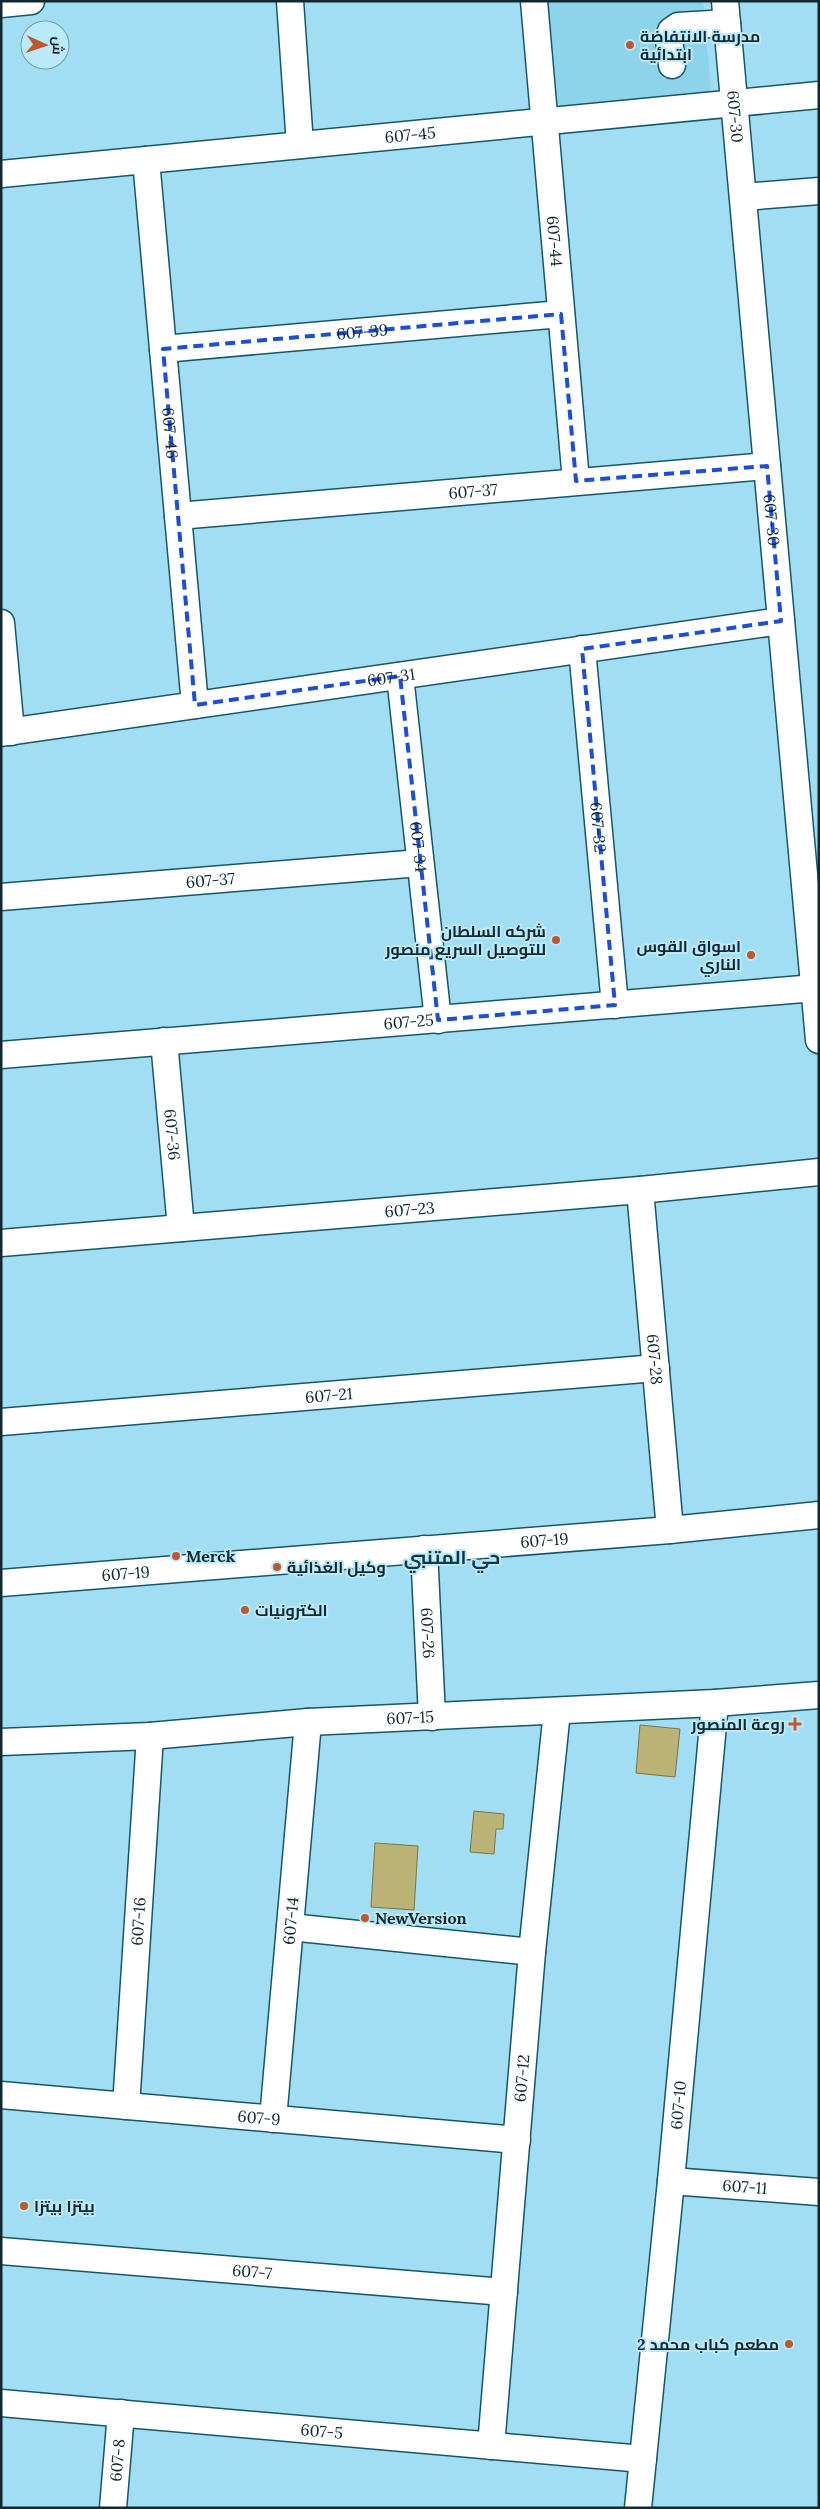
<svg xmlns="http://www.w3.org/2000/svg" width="820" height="2509" font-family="Lora,Cairo,serif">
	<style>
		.built { fill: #8dd3ea }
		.building { fill: #bbb376; stroke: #7a7444 }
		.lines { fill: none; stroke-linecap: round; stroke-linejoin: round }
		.minor-casing { stroke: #185667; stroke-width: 29 }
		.minor { stroke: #fff; stroke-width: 26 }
		.marked { fill: none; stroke: #1d4ed8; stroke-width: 4; stroke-dasharray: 10 6; stroke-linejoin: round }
		.poi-dot { fill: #c0582f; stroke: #bae9fa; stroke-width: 2 }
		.labels { text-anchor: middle; stroke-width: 4; stroke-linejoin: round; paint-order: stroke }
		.poi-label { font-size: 16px; font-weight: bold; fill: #102931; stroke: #bae9fa; text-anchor: start }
		.street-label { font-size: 16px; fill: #102931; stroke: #bae9fa }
		.quarter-label { font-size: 19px; font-weight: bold; fill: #0b3b48; stroke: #bae9fa }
	</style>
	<rect width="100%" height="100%" fill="#a2def3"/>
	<path class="built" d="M548,1H703L711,93L566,108L561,106L558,103Z"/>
	<path class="building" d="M640,1725L680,1729L675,1777L636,1773Z
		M474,1811L504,1814L503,1829H496L494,1854L470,1852Z
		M375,1843L418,1846L414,1910L371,1907Z"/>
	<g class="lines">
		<defs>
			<g id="minor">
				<path d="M290,1L300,145"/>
				<path id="s1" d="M534,1L576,481"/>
				<path id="s2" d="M725,1L819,1040"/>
				<path d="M1,4L31,1"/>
				<path d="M672,65L669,39L671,31L678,26L727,23"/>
				<path id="s3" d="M146,160L195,705"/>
				<path id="s4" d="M1,174L819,95"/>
				<path d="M743,197L819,191"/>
				<path id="s5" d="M163,349L561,314"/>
				<path id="s6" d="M178,516L767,466"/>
				<path d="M1,623L11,732"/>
				<path id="s7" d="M582,649L615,1005"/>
				<path id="s8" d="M400,676L438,1020"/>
				<path id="s9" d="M1,733L781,621"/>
				<path id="s10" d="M1,897L420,863"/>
				<path id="s11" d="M164,1041L181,1228"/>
				<path id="s12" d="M1,1055L815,988"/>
				<path id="s13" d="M640,1190L670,1530"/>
				<path id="s14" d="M1,1243L640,1190L819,1172"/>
				<path id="s15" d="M1,1422L656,1368"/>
				<path id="s16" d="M424,1549L432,1717"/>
				<path id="s17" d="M1,1583L670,1530L819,1515"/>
				<path id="s18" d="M1,1742L150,1736L308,1722L715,1703L819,1695"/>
				<path d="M290,1927L532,1952"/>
				<path id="s19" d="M1,2095L517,2140"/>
				<path id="s20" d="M126,2106L150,1736"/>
				<path id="s21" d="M273,2119L308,1722"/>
				<path id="s22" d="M671,2181L819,2192"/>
				<path id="s23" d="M1,2251L504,2292"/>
				<path id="s24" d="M1,2403L643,2459"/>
				<path id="s25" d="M491,2446L532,1952L557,1711"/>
				<path id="s26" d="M113,2508L121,2413"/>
				<path id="s27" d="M638,2508L671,2181L715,1703"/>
			</g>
		</defs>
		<use href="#minor" class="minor-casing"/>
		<use href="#minor" class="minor"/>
	</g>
	<path class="marked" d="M561,314L576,481L767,466L781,621L582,649L615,1005L438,1020L400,676L195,705L163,349Z"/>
	<g class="poi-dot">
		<circle cx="630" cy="45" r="5"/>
		<circle cx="556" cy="940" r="5"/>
		<circle cx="751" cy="955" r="5"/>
		<circle cx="176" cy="1556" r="5"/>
		<circle cx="277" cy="1567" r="5"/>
		<circle cx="245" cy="1610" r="5"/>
		<path d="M792.5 1716.5h5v5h5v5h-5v5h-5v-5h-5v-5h5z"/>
		<circle cx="365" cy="1918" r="5"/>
		<circle cx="24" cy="2206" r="5"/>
		<circle cx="789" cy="2344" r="5"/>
	</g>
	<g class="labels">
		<g class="poi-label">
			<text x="640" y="42">مدرسة الانتفاضة<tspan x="640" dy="18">ابتدائية</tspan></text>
			<text x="546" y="937" text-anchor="end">شركه السلطان<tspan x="546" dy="18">للتوصيل السريع منصور</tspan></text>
			<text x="741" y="952" text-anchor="end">اسواق القوس<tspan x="741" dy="18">الناري</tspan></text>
			<text x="186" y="1562">Merck</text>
			<text x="287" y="1573">وكيل الغذائية</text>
			<text x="255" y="1616">الكترونيات</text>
			<text x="785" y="1730" text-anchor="end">روعة المنصور</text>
			<text x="375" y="1924">NewVersion</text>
			<text x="34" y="2212">بيتزا بيتزا</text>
			<text x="779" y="2350" text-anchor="end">مطعم كباب محمد 2</text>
		</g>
		<g class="street-label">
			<text dy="6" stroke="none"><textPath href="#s2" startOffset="116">607-30</textPath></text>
			<text dy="6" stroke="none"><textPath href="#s4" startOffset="411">607-45</textPath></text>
			<text dy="6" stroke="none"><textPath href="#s1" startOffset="241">607-44</textPath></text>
			<text dy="6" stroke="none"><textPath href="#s5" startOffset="200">607-39</textPath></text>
			<text dy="6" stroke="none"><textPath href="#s3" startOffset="274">607-46</textPath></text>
			<text dy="6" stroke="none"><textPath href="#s6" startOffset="296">607-37</textPath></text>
			<text dy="6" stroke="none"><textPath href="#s2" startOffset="521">607-30</textPath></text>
			<text dy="6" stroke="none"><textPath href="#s9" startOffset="394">607-31</textPath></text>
			<text dy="6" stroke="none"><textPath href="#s7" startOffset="179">607-32</textPath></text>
			<text dy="6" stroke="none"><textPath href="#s8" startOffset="172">607-34</textPath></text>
			<text dy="6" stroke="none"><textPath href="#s10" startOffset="210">607-37</textPath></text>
			<text dy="6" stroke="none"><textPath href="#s12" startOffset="409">607-25</textPath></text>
			<text dy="6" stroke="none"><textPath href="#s11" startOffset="94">607-36</textPath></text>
			<text dy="6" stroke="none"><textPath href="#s14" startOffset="410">607-23</textPath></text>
			<text dy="6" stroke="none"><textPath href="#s13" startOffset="170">607-28</textPath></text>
			<text dy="6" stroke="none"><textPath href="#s15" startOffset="329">607-21</textPath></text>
			<text dy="6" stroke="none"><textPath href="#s17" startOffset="545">607-19</textPath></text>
			<text dy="6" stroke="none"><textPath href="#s17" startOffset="125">607-19</textPath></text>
			<text dy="6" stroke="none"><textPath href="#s16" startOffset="84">607-26</textPath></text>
			<text dy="6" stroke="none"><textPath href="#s18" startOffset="410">607-15</textPath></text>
			<text dy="6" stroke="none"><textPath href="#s20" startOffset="185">607-16</textPath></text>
			<text dy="6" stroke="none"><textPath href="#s21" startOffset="199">607-14</textPath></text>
			<text dy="6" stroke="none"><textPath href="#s25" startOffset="369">607-12</textPath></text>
			<text dy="6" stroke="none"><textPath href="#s27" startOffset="405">607-10</textPath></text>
			<text dy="6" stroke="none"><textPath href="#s19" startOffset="259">607-9</textPath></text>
			<text dy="6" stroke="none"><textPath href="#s22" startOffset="74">607-11</textPath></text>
			<text dy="6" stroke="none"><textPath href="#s23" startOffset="252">607-7</textPath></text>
			<text dy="6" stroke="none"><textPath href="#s24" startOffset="322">607-5</textPath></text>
			<text dy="6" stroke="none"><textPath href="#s26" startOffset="48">607-8</textPath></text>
		</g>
		<g class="quarter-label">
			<text x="452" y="1564">حي المتنبي</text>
		</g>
	</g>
	<rect width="820" height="2509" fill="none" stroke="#102931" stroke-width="5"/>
	<g transform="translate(45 45) rotate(93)"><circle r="24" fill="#bae9fa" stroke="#769caa"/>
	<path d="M0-4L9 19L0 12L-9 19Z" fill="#c0582f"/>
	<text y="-8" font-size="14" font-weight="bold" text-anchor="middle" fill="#102931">ش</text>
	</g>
</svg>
